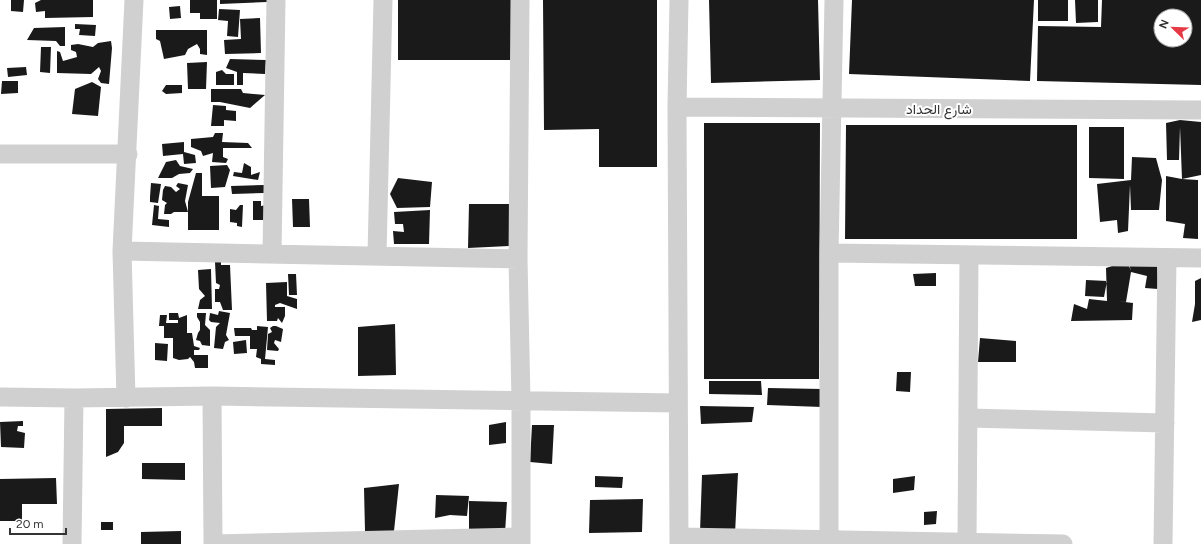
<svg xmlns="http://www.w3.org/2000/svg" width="1201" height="544" font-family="Figtree,Vazirmatn,sans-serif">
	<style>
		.building { fill: #1a1a1a; fill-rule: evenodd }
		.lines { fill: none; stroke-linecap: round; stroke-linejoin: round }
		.minor { stroke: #d0d0d0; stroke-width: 19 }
		.labels { text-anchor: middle; stroke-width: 4; stroke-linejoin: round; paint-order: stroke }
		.street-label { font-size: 14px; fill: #333; stroke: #fff }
	</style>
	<rect width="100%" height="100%" fill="#fff"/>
	<path class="building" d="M11,0H24L23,12L11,11Z
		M41,0H93V17L45,18V11L36,12L35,3Z
		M190,0H217V19H200V13H190Z
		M220,0H267V2L220,4Z
		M398,0H515L514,60H398Z
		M543,0H657V167H599V129L544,130Z
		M709,0H818L820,80L711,83Z
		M852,0H1034L1030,81L849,74Z
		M1038,0H1068V21H1038Z
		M1075,0H1098V22L1076,23Z
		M1102,0H1201V85L1037,81L1038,26L1101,27ZM1161,16H1185V40H1161Z
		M180,6L181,18L170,19L169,7Z
		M219,9L240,10L238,37L227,36L228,21L218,20Z
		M260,18L261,53L225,54L224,40L241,39L240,19Z
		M75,24L96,25L95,36L79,35L80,29H75Z
		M65,27V46H60L56,41L27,40L34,28Z
		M156,30H207V55L200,54V49L197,44L188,49L185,55L164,59L160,41L156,39Z
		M111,41L112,48L109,84L101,83L98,79L101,71L99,67L91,74L57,73V51L60,52L63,61L77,57L76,52L71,50V45L78,44L93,47L98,43Z
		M41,47H51L50,73L40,72Z
		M230,59L266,60L265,74L243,73V85H237V72L226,68Z
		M207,62L206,89H188L187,63Z
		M26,67L27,75L8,77L7,68Z
		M222,70L226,74H234V85H216V72Z
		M2,81H18V93L1,94Z
		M92,82L101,87L98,116L72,114L75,89Z
		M166,85H182V93L166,94L162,91Z
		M211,89H241L243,93L265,95L250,108L220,102H211Z
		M213,105L226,106V110L236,111V121L224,120V126H211Z
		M1180,120L1201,122V175L1182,179L1198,180V239L1183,238L1185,224L1166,221V176L1182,179L1180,127L1179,160H1167L1166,123Z
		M704,123H820L819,379H704Z
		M846,125H1077V239H845Z
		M1089,127H1124V179L1089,178Z
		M215,133H223L222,142L248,143L252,148H223V157L228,159L226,163L212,162L213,153L203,156L201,151L191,147V139L213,137Z
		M184,142V152L195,155L196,163L184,164L183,154L163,156L162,144Z
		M1132,157L1156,158L1162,180L1159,210H1131L1130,185L1128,231L1118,233L1117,220L1100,222L1097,184L1131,180Z
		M176,160L180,166L193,169L190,173L179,174L172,178H158L166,162Z
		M244,163L251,167V175L260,172L258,180L233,176L234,172L242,173Z
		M227,165L230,170L225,187L211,188L210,166Z
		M196,173H202V196H219V230H188V202Z
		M398,178L432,182L430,207L397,208L390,194Z
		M151,183L161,184L158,203L150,202V197Z
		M178,183L188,185L185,201L188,212H174L171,214H164L165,205L167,203L162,200L163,190L165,186L171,187L176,192L180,189L176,186Z
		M264,185V193L232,194L231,186Z
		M292,199H309L310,227H293Z
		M253,201H261V206L267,205L268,220H253Z
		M469,204H510L509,246L468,248Z
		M154,205L159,206L158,219L169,220V227L152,225Z
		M240,205H243L242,227L237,226V223L230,222V209L236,210Z
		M430,210L429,244H394L393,231L404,232L403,224H395L394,212Z
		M1127,257L1157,261L1158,289L1145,288L1147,276L1131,272L1126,302L1117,301L1133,303L1132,320L1071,321L1074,304L1087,309L1089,299L1107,301L1106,268L1127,261L1131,271Z
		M221,260V265H230L232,310H223L220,302H215V289H219L220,285L216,283L215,262Z
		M211,269L212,309H198L200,300L205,296L199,289L198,270Z
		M936,273V286H915L913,274Z
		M288,274H296L297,295H289Z
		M1201,278V320L1192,322L1195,304V281Z
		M1086,280L1107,281L1104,297L1085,296Z
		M287,282V296L297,299V309L280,303L275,305V307H285V316L282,323L278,318L277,321H267L266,283Z
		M219,311L230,313L226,335L229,340L225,342L223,349L214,348L216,327L220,323L211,322L209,320L210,313L218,315Z
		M169,313H178L179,318L187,315V333H192L194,346L200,348L199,350H194V355H208V368H195L194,362L190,357L188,359L179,360L173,358V338H164V326H159L160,315H167L166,323H178V320H169Z
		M197,313H206L205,325L210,330V346L202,345L200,341L196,340L198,333L200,330V322L197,317Z
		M395,324L396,375L358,376V327Z
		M257,326L268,327L265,359L275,360V365L261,364V359L256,357L257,349H250V336H235L234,328H251L252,330H257Z
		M273,326H276L283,329L281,342L275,340L274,343L279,349L278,351L267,350L268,334L272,332L270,328Z
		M980,338L1016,341V362H978Z
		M246,340L247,353L234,354L233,342Z
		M155,343L168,344L167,361L155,360Z
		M897,372H911L910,392L896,391Z
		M709,381H761L762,395L709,394Z
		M768,388L822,389V407L767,405Z
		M700,406L754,407L752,422L701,424Z
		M162,408V426H124V443L118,452L106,457V409Z
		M23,421V426H18L17,431L25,433L24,448L1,447L0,422Z
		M506,422V443L489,445V425Z
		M532,425H554L552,464L530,462Z
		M142,463H185V480L142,479Z
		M738,473L735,534L700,532L702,475Z
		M595,476L623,477L622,488L595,487Z
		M915,476L914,490L893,493V479Z
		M56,478L57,504H22V521H0V479Z
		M399,484L394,531H365L364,488Z
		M436,495L469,496L467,516L450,515L435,518Z
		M643,499L642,532L589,533L590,500Z
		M469,501L507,502L505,533H469Z
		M937,511L936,524L924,525V512Z
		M101,522H113V530H101Z
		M181,531V544H141V532Z"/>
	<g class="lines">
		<path class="minor" d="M520,0L518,259L521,400V544
			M679,0L677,107L679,544
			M677,107L1201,110
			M0,154H128
			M122,251L518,259
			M272,253L276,0
			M829,253L1201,258
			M377,255L383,0
			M212,396L213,544L521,537
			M0,397L74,398L212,396L678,403
			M126,398L122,251L134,0
			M968,418L1165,423
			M680,537L1063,544
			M829,540V253L834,0
			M967,542L969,255
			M72,544L74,398
			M1163,544L1167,258"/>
	</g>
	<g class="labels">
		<g class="street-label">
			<text x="939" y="114">شارع الحداد</text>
		</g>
	</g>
	<g transform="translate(1173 28) rotate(293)"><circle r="19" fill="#ffffff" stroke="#adadad"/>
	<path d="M0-3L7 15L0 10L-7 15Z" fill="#e63946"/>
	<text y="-6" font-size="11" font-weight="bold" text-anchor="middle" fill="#333333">N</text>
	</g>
	<path d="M10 528v6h56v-6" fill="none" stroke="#333333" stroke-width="2"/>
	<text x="16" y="528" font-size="12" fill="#333333" stroke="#ffffff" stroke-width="3" paint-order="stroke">20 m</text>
</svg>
